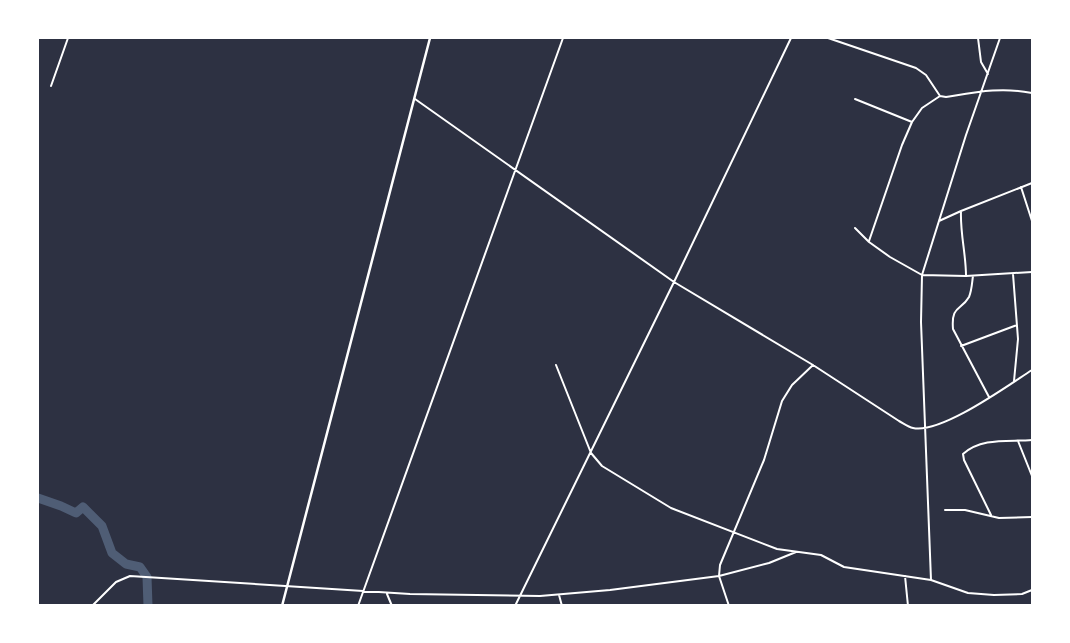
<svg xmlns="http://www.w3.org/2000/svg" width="1070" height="643" font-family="'Zilla Slab',serif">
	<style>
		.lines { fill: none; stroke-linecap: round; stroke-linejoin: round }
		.river { stroke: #4f5d75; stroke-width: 9 }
		.minor { stroke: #fff; stroke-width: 2 }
		.tertiary { stroke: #fff; stroke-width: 2.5 }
	</style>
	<rect width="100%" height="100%" fill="#2d3142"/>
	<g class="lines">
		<path class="river" d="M38,498L61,506L76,513L83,507L102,526L112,553L126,564L140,567L147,577L148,606"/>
		<path class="minor" d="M828,38L916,68L926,75L940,96L946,97C977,92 1001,87 1032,93
			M978,38L981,62L988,74
			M51,86L68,38
			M415,99L674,282L813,365L899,421C903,423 908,427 913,428C941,434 1007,386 1032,370
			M855,99L912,122
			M1021,187L1032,221
			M939,221L961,211
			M855,228L869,242L890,257L922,275L966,276L1032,272
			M869,241L902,145L912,122L922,108L940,96
			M1013,274L1018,339L1014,381
			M966,276C966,254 960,233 961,211L1032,183
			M973,276C972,282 972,290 969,297C961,311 951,305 953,329L989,397
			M961,346L1017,325
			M556,365L591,453L602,466L671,508L777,549L821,555L844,567L931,580L968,593L994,595L1022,594L1032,590
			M1018,441L1032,476
			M945,510H965L999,518L1032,517
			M991,515L964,460L963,454C982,437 1009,442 1032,440
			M905,576L908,606
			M931,580L921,322L922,275L966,135L1000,38
			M387,594L392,606
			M559,595L562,606
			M92,606L116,582L130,576L410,594L540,596L610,590L719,576L769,563L796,552
			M358,606L563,38
			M515,606L674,282L791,38
			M729,606L719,576L720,565L764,460L782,401L792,385L813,365"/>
		<path class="tertiary" d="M282,606L430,38"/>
	</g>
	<rect width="1070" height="643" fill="none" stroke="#ffffff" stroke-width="78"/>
</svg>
